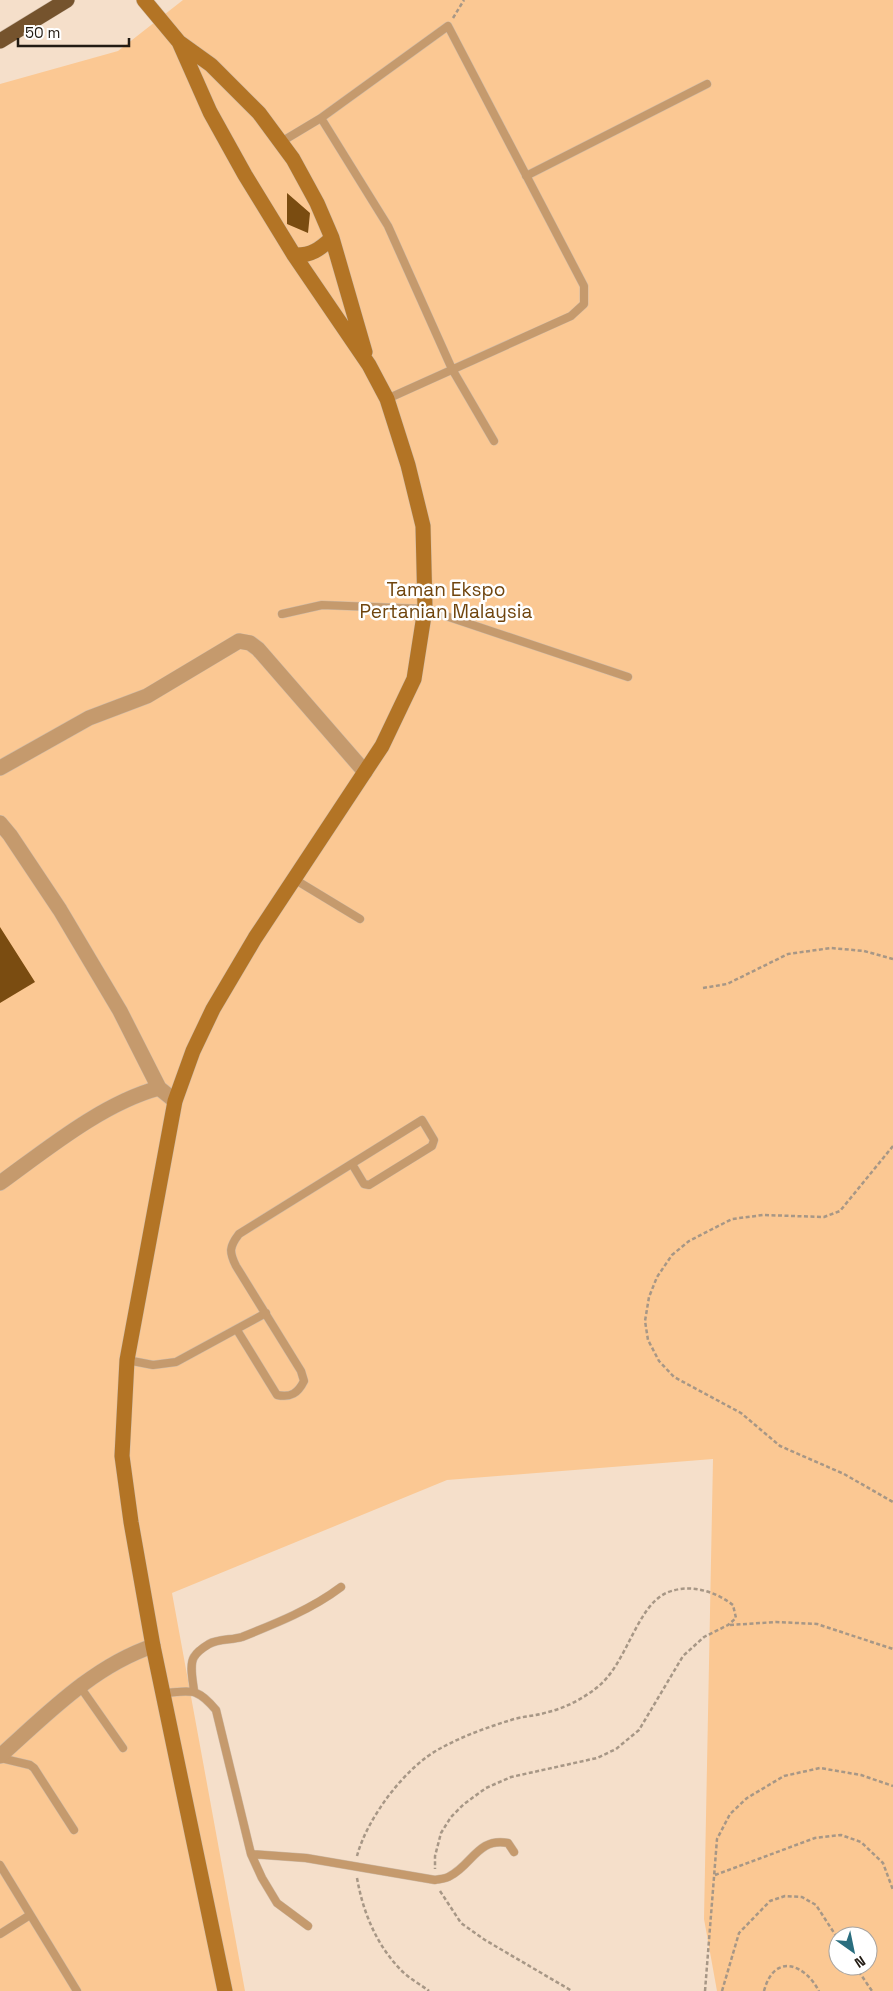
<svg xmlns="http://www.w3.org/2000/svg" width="893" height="1991" font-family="'Space Grotesk',sans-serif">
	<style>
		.green { fill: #fbc893; fill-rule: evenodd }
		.building { fill: #7a4c11 }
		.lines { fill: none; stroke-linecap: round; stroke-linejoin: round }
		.lane-casing { stroke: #cfbca9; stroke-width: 9 }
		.street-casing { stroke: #cfbca9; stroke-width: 16 }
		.secondary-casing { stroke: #cfbca9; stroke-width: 16 }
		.highway-casing { stroke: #cfbca9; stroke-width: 16 }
		.path { stroke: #a79786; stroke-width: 2.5; stroke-dasharray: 4 2.5; stroke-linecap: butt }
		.lane { stroke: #c59a6d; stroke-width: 8 }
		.street { stroke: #c59a6d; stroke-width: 15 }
		.secondary { stroke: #b37425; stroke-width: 15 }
		.highway { stroke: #75532d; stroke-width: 15 }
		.labels { text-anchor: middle; stroke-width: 5; stroke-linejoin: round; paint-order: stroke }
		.park-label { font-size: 19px; fill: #70450e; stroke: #fff }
	</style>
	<rect width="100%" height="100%" fill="#f5dfca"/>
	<path class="green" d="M183,0H893V1991H717L704,1919L713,1459L447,1480L172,1593L245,1991H0V84L118,51ZM838,1936H868V1966H838Z"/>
	<path class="building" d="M287,193L310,213L308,233L287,224Z
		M0,927L35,982L0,1003Z"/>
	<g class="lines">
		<defs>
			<path id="lane" d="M321,118L388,226L452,369L494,441
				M281,142L321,118L448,26L584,286V304L571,316L387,399
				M526,176L707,84
				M282,614L322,605L425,609L628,677
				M294,879L360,919
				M237,1330L277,1395C291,1398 298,1393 304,1381L301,1371L236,1266C229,1252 229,1247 239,1234L422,1120L434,1140L432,1146L369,1185L364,1184L352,1164
				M127,1360L153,1365L176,1362L266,1313
				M81,1688L123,1748
				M194,1691C193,1681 189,1665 194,1657C197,1652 204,1647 209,1644C218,1639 232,1640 242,1637C277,1623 312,1609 341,1587
				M164,1693C192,1691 197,1687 216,1710L251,1854L306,1858L435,1880C439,1879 446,1879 450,1876C472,1865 478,1837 508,1843L514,1852
				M0,1758L30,1765L34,1768L74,1830
				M251,1854L262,1878L277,1903L308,1926
				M0,1865L77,1991
				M0,1934L30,1915"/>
			<path id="street" d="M0,768L89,718L147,696L239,641L250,643L258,649L365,772
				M0,823L10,835L60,910L120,1011L159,1088L175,1101
				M0,1183C47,1149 103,1103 159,1088
				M0,1756C46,1715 93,1666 153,1646"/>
			<path id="secondary" d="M144,0L179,42L211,65L259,113L293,159L317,203L332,238L365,352
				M179,42L210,112L245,175L294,255L369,365L387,399L408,465L423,526L425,609L414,679L382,746L255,938L213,1009L193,1051L175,1101L127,1360L122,1456L131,1522L153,1646L225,1991
				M294,255C311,256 320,249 332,238"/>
			<path id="highway" d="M0,41L67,0"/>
		</defs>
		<use href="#lane" class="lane-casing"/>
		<use href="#street" class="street-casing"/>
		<use href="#secondary" class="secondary-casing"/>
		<use href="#highway" class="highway-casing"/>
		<path class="path" d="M453,18L464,0
			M703,988L727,984L788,954L831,948L864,951L893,959
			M893,1146L840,1211L824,1217L763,1215L732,1219L689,1241L672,1255L657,1277L649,1297L645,1321L648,1340L659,1361L674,1377L741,1413L780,1446L844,1474L893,1502
			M730,1625L776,1622L817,1624L893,1649
			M357,1856C367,1818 406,1766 441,1748C463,1736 488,1727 511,1720C523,1716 536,1716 548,1712C565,1708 582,1699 595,1689C627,1666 635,1608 666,1593C689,1583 715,1591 733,1605L736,1618L728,1625L704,1637L683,1656L639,1730L616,1749L597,1758L511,1777L486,1788L464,1804L451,1817L441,1833L435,1856V1869
			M715,1875L815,1838L841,1835L861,1842L883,1863L893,1890
			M357,1878C363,1912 376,1944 400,1969C408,1978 420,1984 429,1991
			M440,1891L461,1923L485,1940L572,1991
			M855,1966L872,1991
			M705,1991L717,1839L730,1814L747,1798L784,1776L820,1768L861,1775L893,1786
			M722,1991L739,1933L770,1901L785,1896L802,1897L816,1905L838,1939
			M764,1991C774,1953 804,1963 819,1991"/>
		<use href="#lane" class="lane"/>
		<use href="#street" class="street"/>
		<use href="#secondary" class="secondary"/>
		<use href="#highway" class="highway"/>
	</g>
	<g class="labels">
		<g class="park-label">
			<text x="446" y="596">Taman Ekspo<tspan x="446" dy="22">Pertanian Malaysia</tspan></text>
		</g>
	</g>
	<g transform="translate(853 1951) rotate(147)"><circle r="24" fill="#ffffff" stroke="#a7a4a1"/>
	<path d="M0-4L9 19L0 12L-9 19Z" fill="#2a6e7f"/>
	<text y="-8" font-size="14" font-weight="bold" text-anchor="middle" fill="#221b13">N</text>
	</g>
	<path d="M18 38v8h111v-8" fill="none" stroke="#221b13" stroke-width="2.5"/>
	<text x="25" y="38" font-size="15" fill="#221b13" stroke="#ffffff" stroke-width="4" paint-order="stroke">50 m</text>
</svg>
